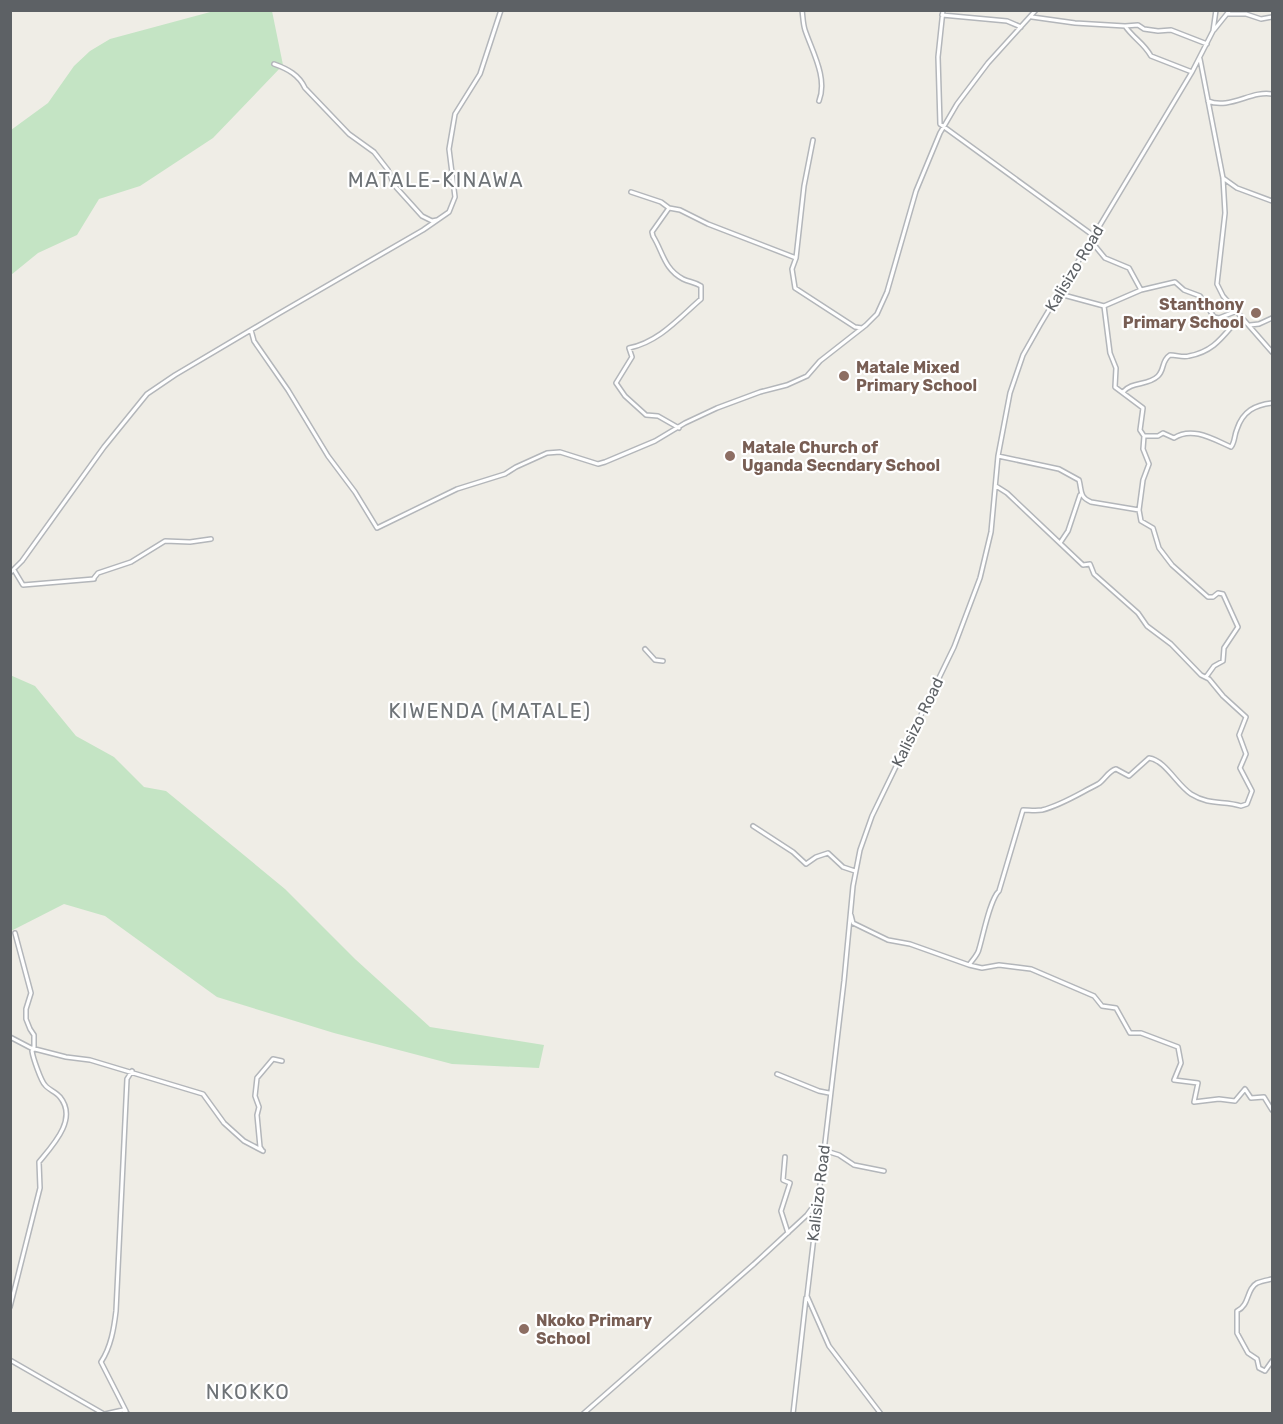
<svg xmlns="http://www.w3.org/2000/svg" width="1283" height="1424" font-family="Rubik,sans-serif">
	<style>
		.green { fill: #c4e4c4 }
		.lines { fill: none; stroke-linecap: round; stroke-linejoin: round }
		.minor-casing { stroke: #b3b6ba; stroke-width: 6 }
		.minor { stroke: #fff; stroke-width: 3 }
		.education-dot { fill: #8d6e63; stroke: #fff; stroke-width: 2 }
		.labels { text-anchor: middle; stroke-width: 4.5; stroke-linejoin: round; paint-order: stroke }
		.street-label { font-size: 16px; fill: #5d6165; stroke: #fff }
		.education-label { font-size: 16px; font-weight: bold; fill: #785e54; stroke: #fff; text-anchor: start }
		.quarter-label { font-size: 20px; letter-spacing: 1.5px; fill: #6e7377; stroke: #fff }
	</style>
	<rect width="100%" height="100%" fill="#efede6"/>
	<path class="green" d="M214,11H272L283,65L213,138L140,186L99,199L77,235L38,253L11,275V130L48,103L74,66L90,51L110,39Z
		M10,675L35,686L76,736L114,757L144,787L166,791L285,889L355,959L430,1027L544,1045L539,1068L452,1064L334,1033L217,997L105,916L64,904L11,931Z"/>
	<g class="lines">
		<defs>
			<path id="minor" d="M802,10C803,17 803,24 805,30C812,51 828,78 819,101
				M943,10L938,57L940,124L1094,236
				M1228,14H1246L1261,19L1272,17
				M942,15L1007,21L1021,27
				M1032,17L1075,23L1125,26C1134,39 1143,42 1151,56L1192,72
				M1125,26L1138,25L1144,29L1158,31L1171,30L1207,44
				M1214,30L1230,10
				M1200,59L1223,178L1225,213L1217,284L1223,296L1272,352
				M274,64C288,69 299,75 305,88L349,134L374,152L388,170L394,185L422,216L432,221L437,220
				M1208,101C1229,110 1252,90 1272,94
				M813,140L804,186L796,258L792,269L795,288L855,327L862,328
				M1223,178L1237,188L1272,201
				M631,192L661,202L669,208L652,232L653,236C663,252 664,269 683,279C689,282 695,282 701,286V299C679,318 659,342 629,348L632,357L616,383L625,396L646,415L658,416L679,428
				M669,208L680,210L708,224L796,258
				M1091,241L1105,258L1129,268L1141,290L1104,306
				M1141,290L1175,282L1184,290L1200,296L1214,317L1219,318L1237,311
				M1250,325L1259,324L1272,318
				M251,330L254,341L288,390L328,456L355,492L377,528L457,489L505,474L516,467L547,453L560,452L598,464L605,462L655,441L685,423L717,408L760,392L787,385L807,376L820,361L866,325L877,314L887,292L916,191L940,133L957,104L988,63L1036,10
				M1123,392C1132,381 1148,386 1158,376C1165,369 1161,361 1170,355C1177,355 1183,358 1189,356C1216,351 1224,334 1241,316
				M1144,436H1158L1163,433L1174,438C1192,426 1213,439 1231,447C1235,442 1234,436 1237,429C1243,411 1255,405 1272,403
				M998,456L1059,469L1079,480C1082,491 1079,497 1091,502L1139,510L1143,480L1149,464L1143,449L1144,436L1140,430L1143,408L1115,387L1116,368L1110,353L1104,306L1067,296L1060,290
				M1139,510L1141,521L1153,528L1159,548L1172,565L1208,597H1213L1218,593L1223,594L1238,627L1224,648L1223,661L1214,666L1206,677
				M1060,543L1068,531L1080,495
				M14,570L23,585L94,579
				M10,573L22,561L104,447L147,394L175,375L278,314L423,230L449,212L455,197L449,149L455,114L480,74L501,10
				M94,578L98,573L131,562L165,541L190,542L211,539
				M645,649L655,660L663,661
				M753,826L793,852L806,864L816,857L828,853L843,867L855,871
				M851,915L853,923L888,940L910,944L969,965L982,968L999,965L1031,969L1094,996L1102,1006L1116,1008L1130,1033H1141L1178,1047L1181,1063L1174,1080L1198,1083L1194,1102L1219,1099L1235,1101L1245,1089L1251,1098L1264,1097L1272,1110
				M969,965C972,960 978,955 979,949C983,936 990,899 999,891L1023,810C1029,810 1035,811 1042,810C1062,805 1080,793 1098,784C1105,780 1108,771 1116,769L1129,776L1149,758C1165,760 1177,785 1191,794C1210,806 1224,800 1241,806L1247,804L1252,791L1240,768L1246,754L1239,735L1246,717L1223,696L1209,679L1201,675L1171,644L1147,626L1138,613L1094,574L1090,564L1083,565L1007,493L996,486
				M10,1037L31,1048L66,1057L90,1060L203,1094L224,1123L244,1141L263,1151
				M777,1074L819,1091L829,1093
				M262,1150L260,1147L257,1115L259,1107L255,1096L257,1078L273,1059L282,1061
				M823,1150L839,1155L854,1165L884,1171
				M785,1157L783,1180L790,1183L781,1211L788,1233
				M1272,1279C1268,1280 1262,1281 1257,1283C1246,1289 1250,1305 1237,1311V1333L1248,1353L1257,1359L1259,1368L1265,1371L1272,1361
				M10,1307L40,1188L39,1162C53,1145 78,1119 60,1097C56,1092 49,1090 45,1085C41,1081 33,1058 32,1051L34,1048V1035L30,1029L26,1019V1009L31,993L15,933
				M10,1360L104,1414
				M126,1411L101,1362C111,1347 114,1328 116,1311L127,1079L132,1071
				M105,1414L123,1410L128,1414
				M583,1414L754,1264L807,1215L815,1204
				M793,1414L806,1298
				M881,1414L829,1346L807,1296L844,981L853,886L860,850L872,816L954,647L980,578L991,532L998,456L1010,393L1023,355L1040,325L1192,72L1213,31L1216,10"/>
		</defs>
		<use href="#minor" class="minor-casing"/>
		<use href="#minor" class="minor"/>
	</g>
	<g class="education-dot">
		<circle cx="1256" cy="313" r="6"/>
		<circle cx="844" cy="376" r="6"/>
		<circle cx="730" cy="456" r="6"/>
		<circle cx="524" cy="1329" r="6"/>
	</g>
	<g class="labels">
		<g class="street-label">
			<text transform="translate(1074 268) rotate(-59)" y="6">Kalisizo Road</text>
			<text transform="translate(917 722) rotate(-64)" y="6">Kalisizo Road</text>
			<text transform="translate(818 1193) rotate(-83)" y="6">Kalisizo Road</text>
		</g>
		<g class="education-label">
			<text x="1244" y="310" text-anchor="end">Stanthony<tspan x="1244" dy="18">Primary School</tspan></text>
			<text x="856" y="373">Matale Mixed<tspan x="856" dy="18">Primary School</tspan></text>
			<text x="742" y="453">Matale Church of<tspan x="742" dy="18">Uganda Secndary School</tspan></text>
			<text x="536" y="1326">Nkoko Primary<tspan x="536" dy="18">School</tspan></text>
		</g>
		<g class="quarter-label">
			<text x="436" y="187">MATALE-KINAWA</text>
			<text x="490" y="718">KIWENDA (MATALE)</text>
			<text x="248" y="1399">NKOKKO</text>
		</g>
	</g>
	<rect width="1283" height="1424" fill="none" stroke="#5d6165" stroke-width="24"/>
</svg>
